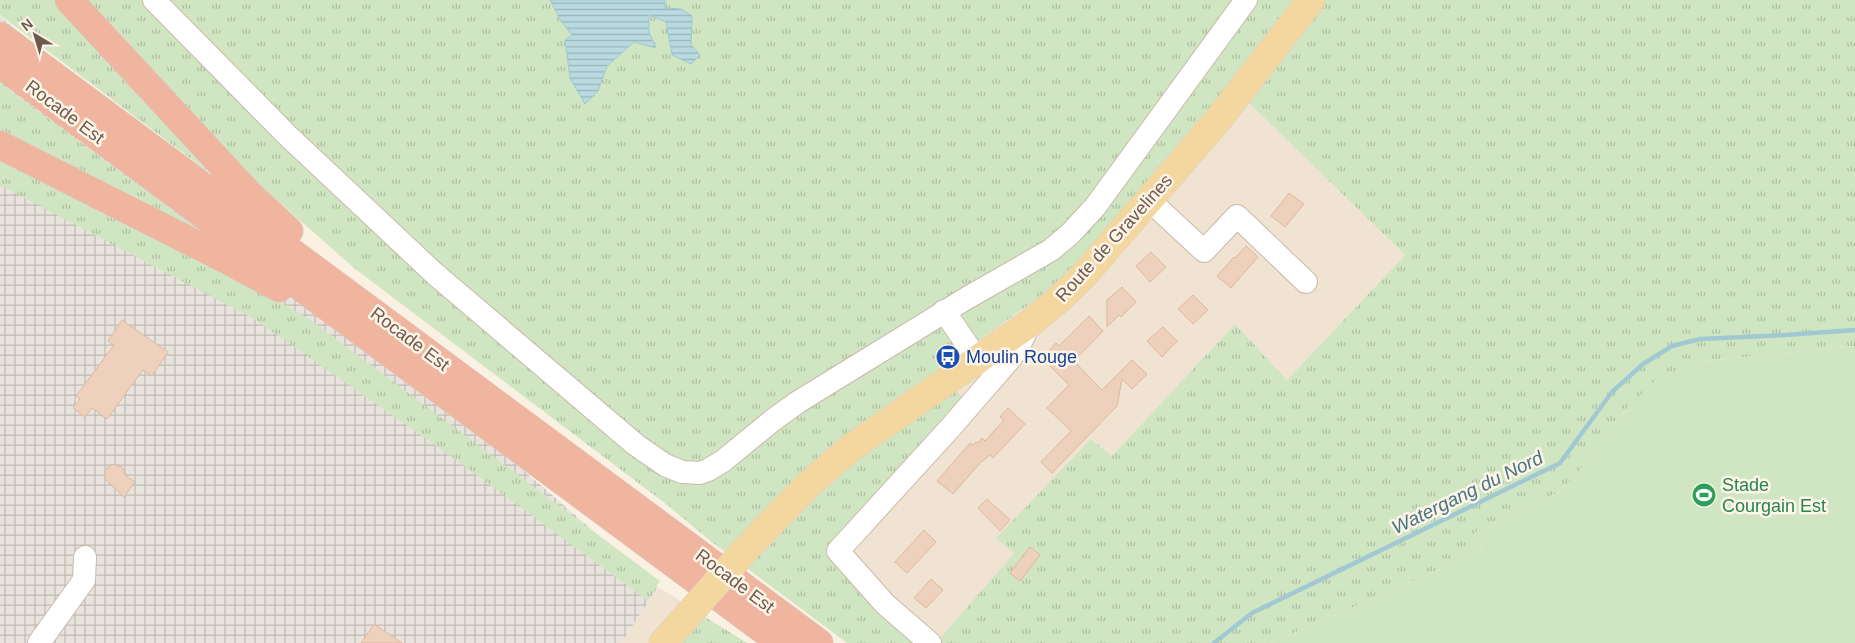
<svg xmlns="http://www.w3.org/2000/svg" width="1855" height="643" font-family="Helvetica,sans-serif">
	<style>
		.residential { fill: #f1e3d1 }
		.industrial { fill: url(#industrial-grid) }
		.grass { fill: url(#grass-tufts) }
		.garden { fill: #d0e6c2 }
		.water { fill: url(#water-rules); stroke: #a0c9d2 }
		.lines { fill: none; stroke-linecap: round; stroke-linejoin: round }
		.stream { stroke: #a0c9d2; stroke-width: 4.5 }
		.building { fill: #edd1bc; stroke: #deb89e }
		.minor-casing { stroke: #c9b9aa; stroke-width: 24 }
		.major-casing { stroke: #d7d1cd; stroke-width: 29 }
		.highway-casing { stroke: #d7d1cd; stroke-width: 29 }
		.minor { stroke: #fff; stroke-width: 22 }
		.major { stroke: #f4d79f; stroke-width: 28 }
		.highway { stroke: #f0b59e; stroke-width: 28 }
		.major-bridge-casing { stroke: #d7d1cd; stroke-width: 29; stroke-linecap: butt }
		.major-bridge { stroke: #f4d79f; stroke-width: 28 }
		.labels { text-anchor: middle; stroke-width: 5; stroke-linejoin: round; paint-order: stroke }
		.street-label { font-size: 18px; fill: #6f594b; stroke: #fdf5e8 }
		.transit-label { font-size: 18px; fill: #164399; stroke: #fdf5e8; text-anchor: start }
		.leisure-label { font-size: 18px; fill: #27864d; stroke: #fdf5e8; text-anchor: start }
		.water-label { font-size: 19px; font-style: italic; fill: #477681; stroke: #fdf5e8 }
	</style>
	<defs>
		<pattern id="industrial-grid" width="8" height="8" patternUnits="userSpaceOnUse" patternTransform="scale(1.25)"><rect width="8" height="8" fill="#e9e3dd"/><path d="M0 4h8M4 0v8" fill="none" stroke="#c1bbb5"/></pattern>
		<pattern id="grass-tufts" width="24" height="20" patternUnits="userSpaceOnUse" patternTransform="scale(1.25)"><rect width="24" height="20" fill="#d0e6c2"/><path d="M3 7l-1-3M5 7V3M7 7l1-3M15 17l-1-3M17 17v-4M19 17l1-3" fill="none" stroke="#adbda0"/></pattern>
		<pattern id="water-rules" width="6" height="5" patternUnits="userSpaceOnUse" patternTransform="scale(1.25)"><rect width="6" height="5" fill="#b9dae1"/><path d="M0 2.5h6" fill="none" stroke="#9bb4b8"/></pattern>
	</defs>
	<rect width="100%" height="100%" fill="#faf1e2"/>
	<path class="residential" d="M1228,85L1253,107L1405,255L1287,380L1235,324L1112,457L1092,439L996,538L1014,553L936,643L855,584L825,552L961,398L938,370L1060,282L1086,258Z
		M658,587L728,631L741,643H621Z"/>
	<path class="industrial" d="M0,16L658,587L621,643H0Z"/>
	<path class="grass" d="M0,0H58L239,195L0,15Z
		M84,0H1855V346L1705,361L1628,407L1604,442L1561,491L1475,533L1482,551L1271,643H936L1014,553L996,538L1091,439L1112,456L1235,324L1287,380L1405,255L1253,107L1228,85L1086,258L1060,282L938,370L962,397L825,552L855,584L922,643H847L713,543L666,504L354,268L244,171Z
		M0,83L229,252L0,138Z
		M0,152L224,270L309,319L660,581L648,601L448,454L254,319L0,185Z
		M700,614L747,643H676Z"/>
	<path class="garden" d="M1855,346V643H1271L1482,551L1475,533L1561,491L1604,442L1628,407L1659,377L1705,361Z"/>
	<path class="water" d="M550,0H665V8L681,9L692,16L691,45L700,55L691,64L672,55L666,22L649,15V32L656,48L634,42L607,66L598,91L585,104L570,78L565,40L572,35L561,21Z"/>
	<g class="lines">
		<path class="stream" d="M1214,643L1252,613L1560,463L1612,392L1643,364L1672,346L1700,339L1785,335L1855,330"/>
	</g>
	<path class="building" d="M1289,193L1304,204L1285,227L1271,216Z
		M1246,246L1258,257L1231,288L1217,276L1234,257L1235,258Z
		M1151,252L1166,267L1150,282L1136,266Z
		M1122,287L1136,302L1121,317L1119,315L1107,327V300Z
		M1193,295L1208,310L1193,324L1178,309Z
		M1089,316L1103,331L1074,361L1091,379L1102,390L1132,360L1147,374L1132,389L1122,379L1117,406L1052,473L1041,462L1071,431L1047,408L1069,385L1042,358L1056,343L1059,346Z
		M122,320L168,352L152,376L143,370L107,419L92,408L85,417L73,408L80,399L76,396L114,345L108,341Z
		M1163,327L1177,341L1162,357L1147,341Z
		M1008,408L1025,424L993,458L990,455L981,462L953,494L937,481L970,443L973,445L976,442L978,443L982,438L985,441L1004,420L1000,417Z
		M112,464L122,467L126,476L135,482L124,497L105,479V470Z
		M987,499L1010,520L1000,531L978,508Z
		M924,530L936,542L907,573L895,562Z
		M1030,547L1040,555L1020,581L1010,573Z
		M931,579L943,590L926,608L914,598Z
		M374,624L402,643H361Z"/>
	<g class="lines">
		<defs>
			<path id="minor" d="M154,0L287,135L435,274L636,445L665,465L682,472L700,473L708,470L723,461L773,420L798,402L967,298L1051,250L1070,234L1095,207L1246,0
				M1149,200L1204,251L1237,216L1306,282
				M944,311L977,359
				M39,643L84,580L85,557
				M930,643L885,604L838,551L951,427L1009,360L1019,346L1030,323"/>
			<path id="major" d="M748,547L807,486L852,447L1030,323L1058,300L1084,275L1217,121L1311,0
				M663,643L680,624"/>
			<path id="highway" d="M69,0L250,195L289,231
				M0,36L819,643
				M0,64L781,643
				M0,145L227,260L279,288"/>
		</defs>
		<use href="#minor" class="minor-casing"/>
		<use href="#major" class="major-casing"/>
		<use href="#highway" class="highway-casing"/>
		<use href="#minor" class="minor"/>
		<use href="#major" class="major"/>
		<use href="#highway" class="highway"/>
		<defs>
			<path id="major-bridge" d="M680,624L748,547"/>
		</defs>
		<use href="#major-bridge" class="major-bridge-casing"/>
		<use href="#major-bridge" class="major-bridge"/>
	</g>
	<defs>
		<symbol id="bus-disc" viewBox="-11 -11 22 22"><circle r="9.5" fill="#1a4fb4" stroke="#fdf5e8"/><path d="M-5-6H5V4H4V6H2V4H-2V6H-4V4H-5ZM-3.5-4V0h7V-4ZM-3.5 1.2v1.5H-2V1.2ZM2 1.2v1.5H3.5V1.2Z" fill="#fff"/></symbol>
		<symbol id="stadium-disc" viewBox="-11 -11 22 22"><circle r="9.5" fill="#2e9e5b" stroke="#fdf5e8"/><path d="M0-5a6.5 5 0 1 0 0 10a6.5 5 0 1 0 0-10ZM-3.5-1.8h7v3.6h-7Z" fill="#fff"/></symbol>
	</defs>
	<g fill-rule="evenodd">
		<use href="#bus-disc" x="934" y="343" width="28" height="28"/>
		<use href="#stadium-disc" x="1690" y="481" width="28" height="28"/>
	</g>
	<g class="labels">
		<g class="street-label">
			<text transform="translate(65 112) rotate(37)" y="6">Rocade Est</text>
			<text transform="translate(1114 238) rotate(-48)" y="6">Route de Gravelines</text>
			<text transform="translate(410 339) rotate(37)" y="6">Rocade Est</text>
			<text transform="translate(735 581) rotate(37)" y="6">Rocade Est</text>
		</g>
		<g class="transit-label">
			<text x="966" y="363">Moulin Rouge</text>
		</g>
		<g class="leisure-label">
			<text x="1722" y="491">Stade<tspan x="1722" dy="21">Courgain Est</tspan></text>
		</g>
		<g class="water-label">
			<text transform="translate(1467 492) rotate(-26)" y="7">Watergang du Nord</text>
		</g>
	</g>
	<g transform="translate(35 35) rotate(322)" stroke="#fdf5e8" stroke-width="4" paint-order="stroke">
	<path d="M0-4L9 19L0 12L-9 19Z" fill="#6f594b"/>
	<text y="-8" font-size="14" font-weight="bold" text-anchor="middle" fill="#6f594b">N</text>
	</g>
</svg>
